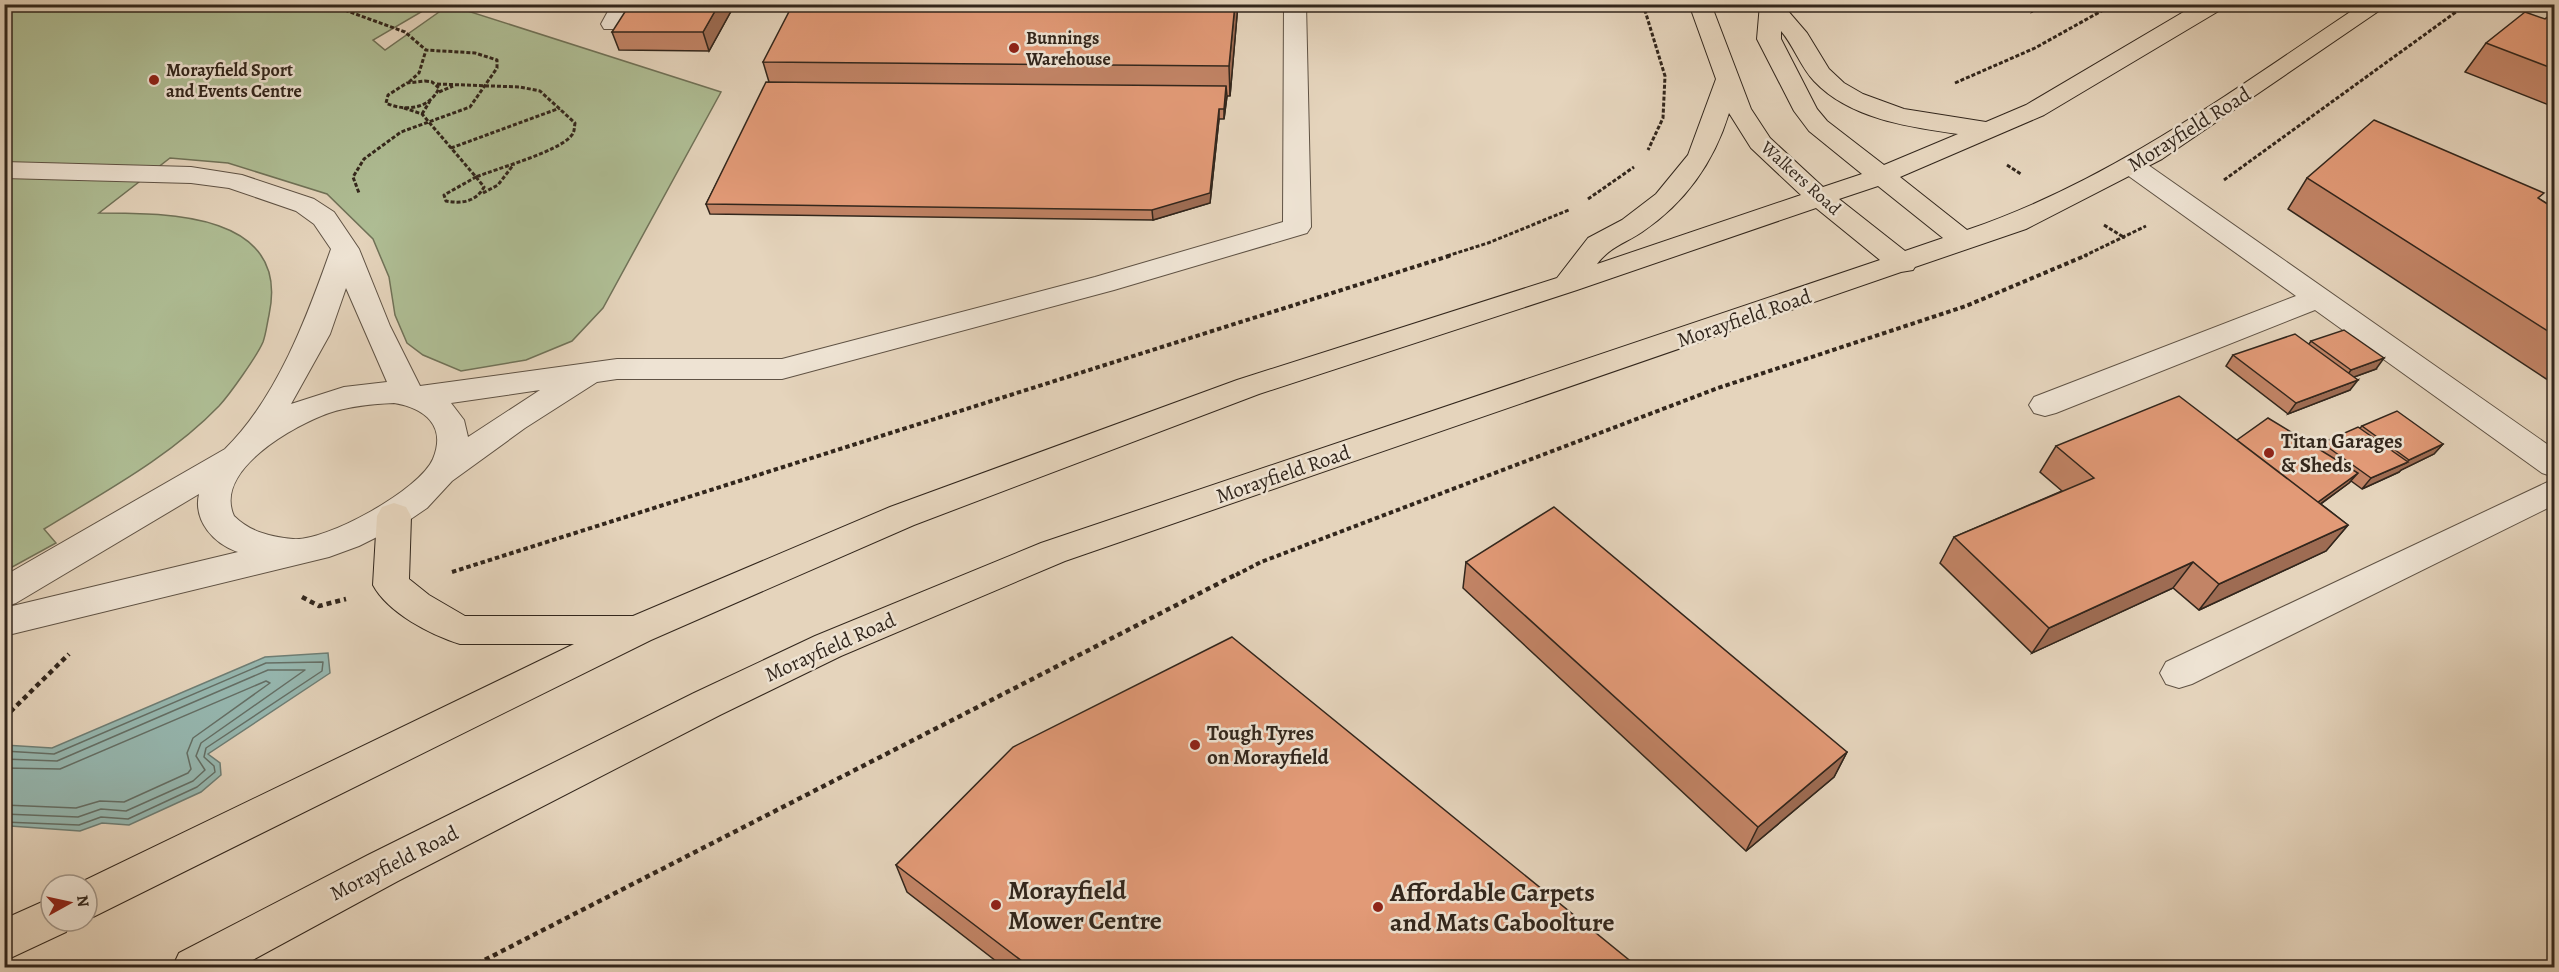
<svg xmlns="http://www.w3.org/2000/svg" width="2559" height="972" font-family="Alegreya,serif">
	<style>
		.green { fill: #afbe95; stroke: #707258; stroke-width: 1.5 }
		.water { fill: #96b8b1; stroke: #6e7e75; stroke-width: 1.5 }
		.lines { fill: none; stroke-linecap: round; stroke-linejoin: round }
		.shore { stroke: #646f66; stroke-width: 1.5 }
		.minor-casing { stroke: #5f5244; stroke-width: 2 }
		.major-casing { stroke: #32261c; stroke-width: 2 }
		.path-far2 { stroke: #32261c; stroke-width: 3; stroke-dasharray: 4 2; stroke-linecap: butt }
		.path-far1 { stroke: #32261c; stroke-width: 4; stroke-dasharray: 4.5 3; stroke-linecap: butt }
		.path { stroke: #32261c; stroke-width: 4.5; stroke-dasharray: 5 4; stroke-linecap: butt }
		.minor { fill: #eee3d3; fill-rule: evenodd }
		.major { fill: #e5d4bc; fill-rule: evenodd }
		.wall { fill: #c28466; stroke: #32261c; stroke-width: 1.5 }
		.shaded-wall { fill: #9e6c53; stroke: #32261c; stroke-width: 1.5 }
		.building { fill: #e29a77; stroke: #32261c; stroke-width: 1.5 }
		.poi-dot { fill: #8f2418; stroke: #eee3d3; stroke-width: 2 }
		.labels { text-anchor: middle; stroke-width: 5; stroke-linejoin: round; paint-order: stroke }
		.far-poi-label { font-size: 18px; font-weight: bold; fill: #32261c; stroke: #eee3d3; text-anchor: start }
		.far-street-label { font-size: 18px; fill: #32261c; stroke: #eee3d3 }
		.street-label { font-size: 21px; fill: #32261c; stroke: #eee3d3 }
		.poi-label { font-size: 21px; font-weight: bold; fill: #32261c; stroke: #eee3d3; text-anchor: start }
		.near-poi-label { font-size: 26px; font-weight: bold; fill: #32261c; stroke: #eee3d3; text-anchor: start }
	</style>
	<rect width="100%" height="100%" fill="#e5d4bc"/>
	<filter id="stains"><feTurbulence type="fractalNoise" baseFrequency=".00333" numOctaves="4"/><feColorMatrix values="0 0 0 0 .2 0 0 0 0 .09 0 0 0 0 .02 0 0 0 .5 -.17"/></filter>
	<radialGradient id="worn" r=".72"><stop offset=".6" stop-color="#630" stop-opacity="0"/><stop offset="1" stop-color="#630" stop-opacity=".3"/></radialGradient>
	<path class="green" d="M5,5H433L373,40L385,50L449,5L721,92L603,308L572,341L526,360L461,371L423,355L407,343L395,315L389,277L373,239L327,194L228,163L170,158L99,213C169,213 291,213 269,315C267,324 266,334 263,342C257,356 230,394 219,406C170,457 104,492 44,529L56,543L5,571Z"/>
	<path class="water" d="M328,653L330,673L208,754L220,763L221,775L201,792L129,825L102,823L80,831L10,826L5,829V745L52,748L265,657Z"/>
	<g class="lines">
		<path class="shore" d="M4,751L54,754L266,663L323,662L322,671L206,748L204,757L214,766L215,772L197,787L128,819L101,817L79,825L4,822
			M4,759L57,761L268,670H305L201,743L196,756L205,770L193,781L126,811L101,809L78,817L4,814
			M4,768L60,769L266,681L270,683L193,738L187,753L191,769L188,773L124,802L100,801L76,808L4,805"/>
		<defs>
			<path id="minor" d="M612,4H635L620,29H604L601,24Z
				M1284,4H1306L1311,227L1307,233L1114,290L782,379H617L597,382L525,428L452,481L427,508L405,523L359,546L329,557L4,636V608L238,552C214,544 193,521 199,494L16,603L4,607V576L225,449C277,398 307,317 331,249L314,224L296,211L229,188L191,183L4,178V162L191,167L242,175L314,199L334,212L359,249L390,326L420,386L617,359H782L1095,277L1283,222ZM346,288L387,382L344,387L291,404L330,334ZM540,390L468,437L464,420L451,403ZM394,403C424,408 447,425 433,459C420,490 325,542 293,539C271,537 250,532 234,516C213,470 295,425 329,413C350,406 372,404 394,403Z
				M2132,158L2141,160L2554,449V477L2542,473L2315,310L2056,413L2045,416L2034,413L2029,405L2034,397L2296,296L2123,172L2119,166L2123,160Z
				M2554,479V505L2192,684L2179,688L2166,684L2160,673L2166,662Z"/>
			<path id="major" d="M1689,4H1711L1751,109L1770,138L1823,187L1862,174L1809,131L1794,111L1757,39L1760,4H1782L1807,33L1829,69L1844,83L1863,94L1904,109L1986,122L2026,105L2197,4H2225L2222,9L2044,115L1900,177L1967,230C2112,181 2236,88 2362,4H2389L2162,159L2026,229L1915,267L1913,270L1901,272L1065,561L841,656L720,715L398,881L238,968H172L179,953L368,855L694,693L815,636L1041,543L1880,260L1816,208L1577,290L1259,394L914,525L651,640L87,920V885H75L574,644H460C431,635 388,613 373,585L377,516L382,507L394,503L406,507L411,516L409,579L429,595L465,616H633L890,507L1237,380L1557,278L1588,238L1622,220L1656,194L1688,155L1716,79ZM1781,31C1794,46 1800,66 1814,81C1850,119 1909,127 1958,134L1884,165L1827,121L1817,109L1781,39ZM1729,113L1751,148L1801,195L1597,264C1611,246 1624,244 1642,232C1685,203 1714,162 1729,113ZM1878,186L1943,238L1905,251L1839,199Z
				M51,898V921H71L66,932L4,961V919Z"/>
		</defs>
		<use href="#minor" class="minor-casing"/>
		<use href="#major" class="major-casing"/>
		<path class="path-far2" d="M328,4L405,32L426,50L475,53L497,60V68L470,107L401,132L364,159L353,177L359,193
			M1643,4L1665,76L1663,118L1648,150
			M425,81L432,82L439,88C430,109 405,112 386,103L388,95L407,83Z
			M409,82L419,73L426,50
			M1955,83L2035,48L2114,4
			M437,84L520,87L540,91L575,123C574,128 575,132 571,136C558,152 498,168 476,177
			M439,92L453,86
			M404,108L422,114L476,177
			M422,114L430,101
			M451,148L560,108
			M2007,165L2021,174
			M476,177L484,187C476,202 461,204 446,201L444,195Z
			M2224,180L2467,4
			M483,193L498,185L514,164
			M1588,199L1634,167
			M2104,225L2125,238
			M1447,256L1488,243L1569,210
			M2084,256L2146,226"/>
		<path class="path-far1" d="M452,572L1452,255
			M1236,575L1261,562L1718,388L1966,306L2087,255"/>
		<path class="path" d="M302,597L319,606L346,599
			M4,718L69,654
			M469,968L1239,573"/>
		<use href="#minor" class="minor"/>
		<use href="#major" class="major"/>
	</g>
	<path class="wall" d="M735,4L709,51L619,50L612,32Z
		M1238,4L1230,96H1227L1224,119H1219L1210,203L1153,220L710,214L706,204L769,82L763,62Z
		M2015,4H2047L2032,12Z
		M2554,12V107L2465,72L2486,43L2545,19Z
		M2307,178L2539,199L2554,208V384L2288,209Z
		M2311,341L2376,369L2354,377L2350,390L2288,414L2226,366L2233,355L2309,344Z
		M2362,426L2443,444L2434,454L2401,470L2399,472L2362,489L2351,481L2349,483L2321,504L2348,525L2326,551L2199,610L2173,588L2032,653L1940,563L1954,537L2062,491L2040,472L2056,446L2237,440L2318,448L2322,443L2360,428Z
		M1466,562L1847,752L1834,777L1746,851L1463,588Z
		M896,865L1639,968H1005L907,892Z"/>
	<path class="shaded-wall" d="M719,4H735L709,51L703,32Z
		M1235,4H1238L1230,96L1229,66Z
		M2036,4H2047L2032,12Z
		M1226,86L1227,96L1224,119V109Z
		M1219,109V119L1210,203L1153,220L1152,210Z
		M2384,358L2376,369L2343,381L2351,370Z
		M2358,380L2350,390L2288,414L2296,403Z
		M2443,444L2434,454L2401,470L2399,472L2362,489L2371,478L2406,463L2409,460Z
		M2358,473L2349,483L2305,515L2314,505Z
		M2348,525L2326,551L2199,610L2219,584Z
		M2193,562L2173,588L2032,653L2049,628Z
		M1847,752L1834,777L1746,851L1758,827Z"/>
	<path class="building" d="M630,4H719L703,32H612Z
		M793,4H1235L1229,66L763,62Z
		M2525,12L2545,19L2554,12V69L2486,43Z
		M766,82L1226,86L1224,109H1219L1210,193L1152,210L706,204Z
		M2374,120L2544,193L2538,198L2554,208V335L2307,178Z
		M2344,330L2384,358L2351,370L2311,341Z
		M2295,334L2358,380L2296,403L2233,355Z
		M2179,396L2348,525L2219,584L2193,562L2049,628L1954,537L2094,478L2056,446Z
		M2397,411L2443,444L2409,460L2362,426Z
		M2268,418L2358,473L2318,502L2237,440Z
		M2358,427L2408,462L2371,478L2322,443Z
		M1554,507L1847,752L1758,827L1466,562Z
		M1232,637L1639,968H1031L896,865L1013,747Z"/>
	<g class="poi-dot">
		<circle cx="1014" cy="48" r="6"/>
		<circle cx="154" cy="80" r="6"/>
		<circle cx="2269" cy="453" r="6"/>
		<circle cx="1195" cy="745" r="6"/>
		<circle cx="996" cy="905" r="6"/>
		<circle cx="1378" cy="907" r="6"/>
	</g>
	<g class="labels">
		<g class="far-poi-label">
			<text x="1026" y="44">Bunnings<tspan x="1026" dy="21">Warehouse</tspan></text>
			<text x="166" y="76">Morayfield Sport<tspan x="166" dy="21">and Events Centre</tspan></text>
		</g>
		<g class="far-street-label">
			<text transform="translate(1801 178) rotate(42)" y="6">Walkers Road</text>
		</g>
		<g class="street-label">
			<text transform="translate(2189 129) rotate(-32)" y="7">Morayfield Road</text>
			<text transform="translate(1744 318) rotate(-19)" y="7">Morayfield Road</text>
			<text transform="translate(1283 474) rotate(-19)" y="7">Morayfield Road</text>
			<text transform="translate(830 647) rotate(-24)" y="7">Morayfield Road</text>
			<text transform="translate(394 863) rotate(-27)" y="7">Morayfield Road</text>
		</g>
		<g class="poi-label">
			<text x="2281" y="448">Titan Garages<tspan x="2281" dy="24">&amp; Sheds</tspan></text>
			<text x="1207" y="740">Tough Tyres<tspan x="1207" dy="24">on Morayfield</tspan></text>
		</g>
		<g class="near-poi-label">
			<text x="1008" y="899">Morayfield<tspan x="1008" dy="30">Mower Centre</tspan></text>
			<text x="1390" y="901">Affordable Carpets<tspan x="1390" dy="30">and Mats Caboolture</tspan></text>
		</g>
	</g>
	<rect width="2559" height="972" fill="none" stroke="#e5d4bc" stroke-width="24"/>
	<rect x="6" y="6" width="2547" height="960" fill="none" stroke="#32261c" stroke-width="3"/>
	<rect x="12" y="12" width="2535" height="948" fill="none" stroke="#32261c" stroke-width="1.5"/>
	<g transform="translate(69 903) rotate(82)"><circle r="28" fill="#eee3d3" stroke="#a3978a" stroke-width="1.5"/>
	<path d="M0-4.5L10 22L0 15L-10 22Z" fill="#8f2418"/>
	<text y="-9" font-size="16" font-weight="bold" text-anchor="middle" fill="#32261c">N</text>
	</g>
	<rect width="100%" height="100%" filter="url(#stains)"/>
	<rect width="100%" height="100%" fill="url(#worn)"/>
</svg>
